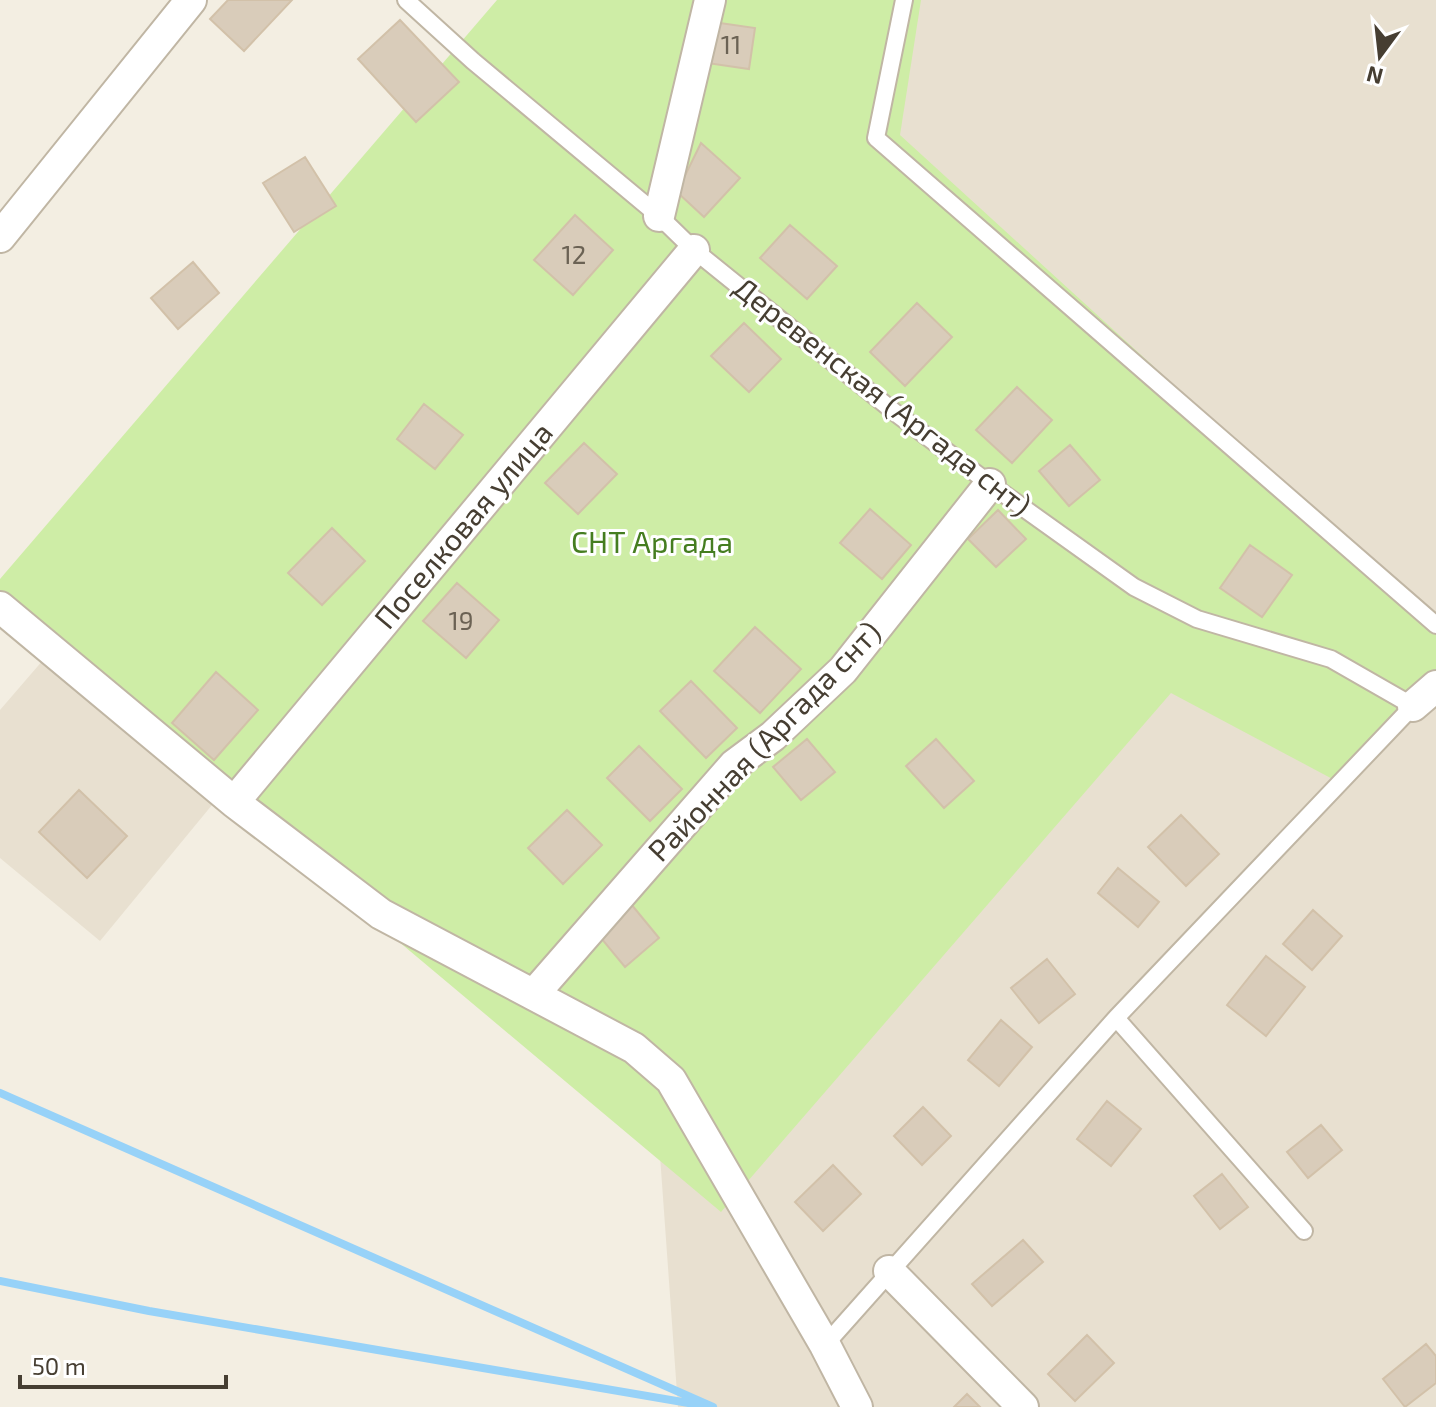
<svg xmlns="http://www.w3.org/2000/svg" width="1436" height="1407" font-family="'Exo 2',sans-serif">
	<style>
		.residential { fill: #e8e0d0 }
		.green { fill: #ceeda6 }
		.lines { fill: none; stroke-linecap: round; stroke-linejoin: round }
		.stream { stroke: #97d2f8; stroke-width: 8 }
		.building { fill: #d9ccba; stroke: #d2c1a9; stroke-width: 2 }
		.service-casing { stroke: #c0b6a4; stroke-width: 20 }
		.minor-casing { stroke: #c0b6a4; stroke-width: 34 }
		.service { stroke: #fff; stroke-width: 16 }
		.minor { stroke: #fff; stroke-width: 30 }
		.labels { text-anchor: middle; stroke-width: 6; stroke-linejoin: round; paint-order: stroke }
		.number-label { font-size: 26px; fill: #6b6254 }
		.street-label { font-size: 30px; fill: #463e32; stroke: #fff }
		.park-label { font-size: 30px; fill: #457d20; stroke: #fff }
	</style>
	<rect width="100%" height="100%" fill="#f3eee2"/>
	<path class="residential" d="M612,0H1436V1407H678L652,1044L240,771L100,941L0,858V710Z"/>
	<path class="green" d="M497,0H921L900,135L1436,624V689L1340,783L1171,693L721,1212L0,607V579Z"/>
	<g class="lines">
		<path class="stream" d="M0,1093L713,1407
			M0,1281L149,1311L700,1405"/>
	</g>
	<path class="building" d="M228,0H292L244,51L210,19Z
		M400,20L459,82L416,122L358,59Z
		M713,22L755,28L749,69L707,63Z
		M701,143L740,178L704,217L677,192Z
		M305,157L336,206L294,232L263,183Z
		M575,215L613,250L573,295L534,260Z
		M790,225L837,266L807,299L760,258Z
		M193,262L219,293L178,329L151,298Z
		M917,303L952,337L905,386L870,352Z
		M744,323L781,359L749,392L711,356Z
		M1017,387L1052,420L1012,463L976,430Z
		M424,404L463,435L435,469L397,439Z
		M584,443L617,474L578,514L545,483Z
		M1070,445L1100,480L1069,506L1039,471Z
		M870,509L911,545L882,579L840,543Z
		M998,510L1026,539L996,567L968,539Z
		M332,528L365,561L322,605L288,573Z
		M1250,545L1292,575L1262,617L1220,588Z
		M457,583L499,620L466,658L423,621Z
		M755,627L801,669L760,713L714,671Z
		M216,672L258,710L214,760L172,723Z
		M691,681L737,728L706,758L660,711Z
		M807,739L835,772L801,800L773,767Z
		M936,739L974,781L944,808L906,766Z
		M639,746L682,789L650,821L607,778Z
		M79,790L127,836L87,878L39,832Z
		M567,810L602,845L563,884L528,848Z
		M1181,815L1219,854L1186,886L1148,847Z
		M1118,868L1159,902L1138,927L1098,893Z
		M631,904L659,938L625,967L596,932Z
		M1313,910L1342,936L1312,970L1283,944Z
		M1266,956L1305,987L1266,1036L1227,1005Z
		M1047,959L1075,994L1039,1023L1011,988Z
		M1001,1020L1032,1047L999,1086L968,1060Z
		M1107,1101L1141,1129L1111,1166L1077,1139Z
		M923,1107L951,1136L922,1165L894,1136Z
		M1321,1125L1342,1150L1308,1178L1287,1152Z
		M833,1165L861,1194L823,1231L795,1202Z
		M1222,1174L1248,1207L1220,1229L1194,1196Z
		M1023,1240L1043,1262L992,1306L972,1284Z
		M1087,1335L1114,1363L1075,1401L1048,1374Z
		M1426,1344L1436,1356V1383L1405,1407L1383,1379Z
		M967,1394L980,1407H954Z"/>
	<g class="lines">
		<defs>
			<path id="service" d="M406,0L473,61L659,216L694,250L897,414L990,484L1134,587L1197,619L1331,659L1413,706L1116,1018L825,1345
				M904,0L876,138L1436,625
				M1116,1018L1304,1231"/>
			<path id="minor" d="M659,216L710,0
				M0,237L191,0
				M0,607L234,802L381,914L634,1048L671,1080L825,1345L857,1407
				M1413,706L1436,686
				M234,802L694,250
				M534,994L734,765L773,736L843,670L990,484
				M889,1271L1023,1407"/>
		</defs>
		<use href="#service" class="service-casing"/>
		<use href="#minor" class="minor-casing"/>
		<use href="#service" class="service"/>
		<use href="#minor" class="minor"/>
	</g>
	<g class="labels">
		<g class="number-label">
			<text x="731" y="54">11</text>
			<text x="574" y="264">12</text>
			<text x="461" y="630">19</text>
		</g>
		<g class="street-label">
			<text transform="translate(882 397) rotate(38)" y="10">Деревенская (Аргада снт)</text>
			<text transform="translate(464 526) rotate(-50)" y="10">Поселковая улица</text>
			<text transform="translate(765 742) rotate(-46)" y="10">Районная (Аргада снт)</text>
		</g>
		<g class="park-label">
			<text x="652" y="553">СНТ Аргада</text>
		</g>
	</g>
	<g transform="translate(1380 56) rotate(195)" stroke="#ffffff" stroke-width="6" paint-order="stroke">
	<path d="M0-6L14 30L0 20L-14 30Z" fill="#463e32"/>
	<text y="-12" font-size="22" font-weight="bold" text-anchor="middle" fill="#463e32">N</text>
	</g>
	<path d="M20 1375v12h206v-12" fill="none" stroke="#463e32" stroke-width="4"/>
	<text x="32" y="1375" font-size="24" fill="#463e32" stroke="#ffffff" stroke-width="6" paint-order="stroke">50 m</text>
</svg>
